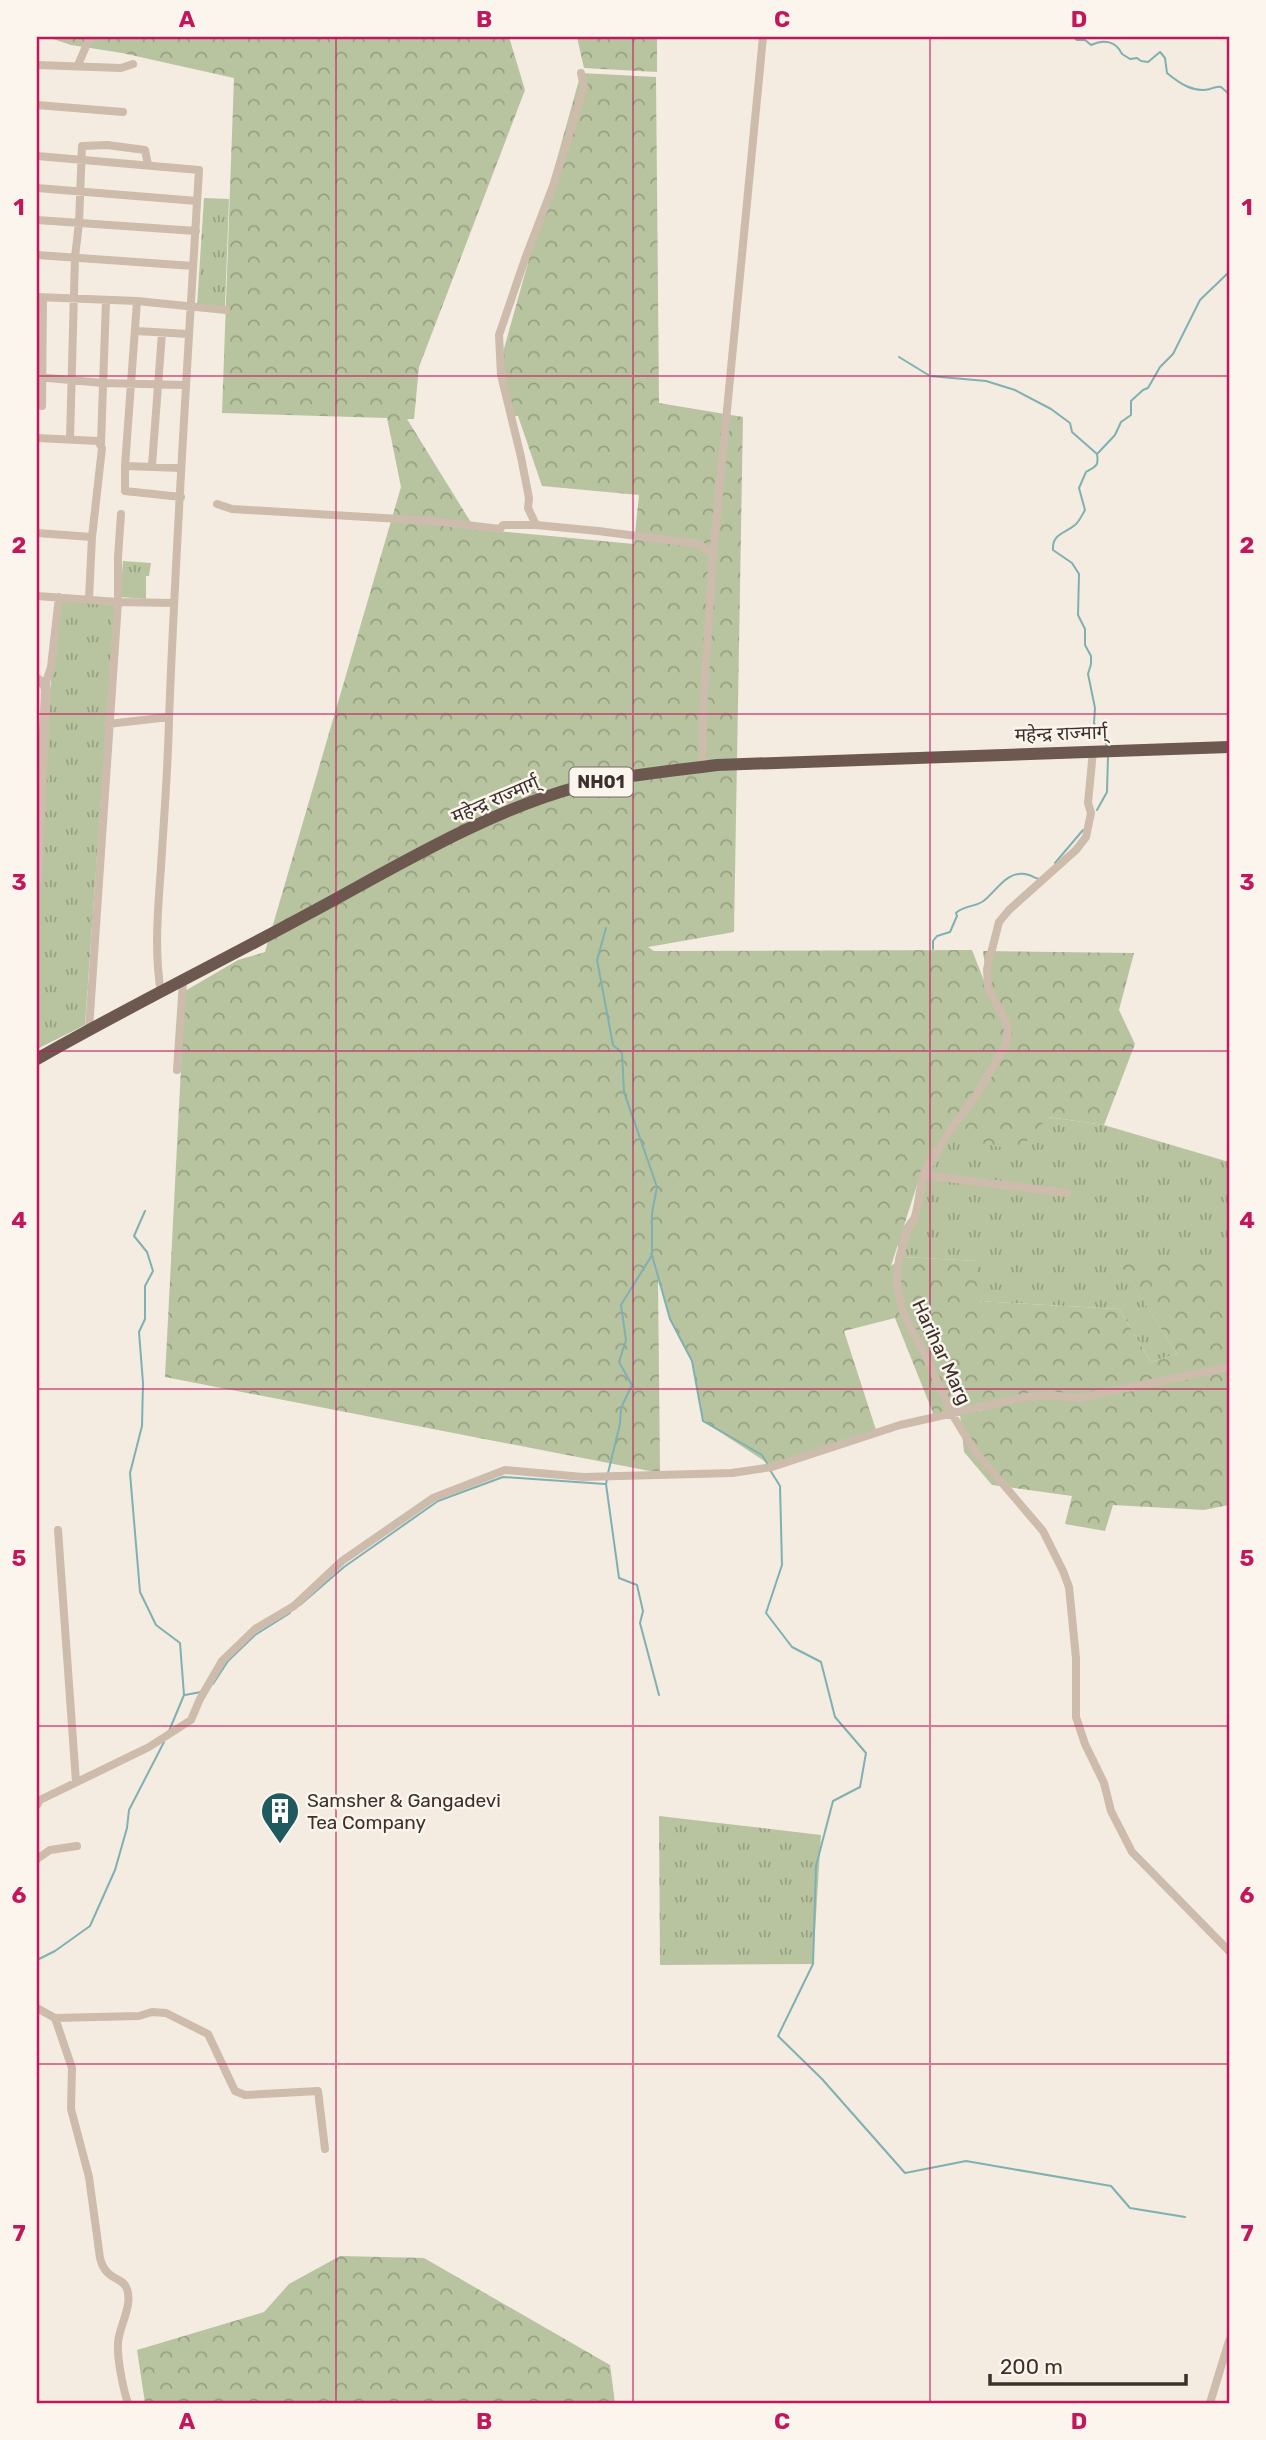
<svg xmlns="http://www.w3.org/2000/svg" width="1266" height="2440" font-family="Rubik,'Noto Sans Devanagari',sans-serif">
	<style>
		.grass { fill: url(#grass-tufts) }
		.forest { fill: url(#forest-crowns) }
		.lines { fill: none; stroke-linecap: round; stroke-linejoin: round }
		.stream { stroke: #7fb0b2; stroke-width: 2 }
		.minor { stroke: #cdbbac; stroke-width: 8 }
		.tertiary { stroke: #cdbbac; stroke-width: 10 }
		.trunk { stroke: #6c584f; stroke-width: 12 }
		.grid { fill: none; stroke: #c2185b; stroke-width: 2; stroke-opacity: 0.55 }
		.labels { text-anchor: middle; stroke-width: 5; stroke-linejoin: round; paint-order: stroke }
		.shield { fill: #fbf5ee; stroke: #756b66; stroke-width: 2 }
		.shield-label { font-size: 18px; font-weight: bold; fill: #3b302b }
		.street-label { font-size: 19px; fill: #3b302b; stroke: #fbf5ee }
		.poi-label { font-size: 19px; fill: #3b302b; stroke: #fbf5ee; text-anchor: start }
		.neatline { fill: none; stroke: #c2185b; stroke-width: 2.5 }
		.grid-label { font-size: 23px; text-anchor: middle; font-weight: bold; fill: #c2185b }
	</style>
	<defs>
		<pattern id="grass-tufts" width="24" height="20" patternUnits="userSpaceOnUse" patternTransform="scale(1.75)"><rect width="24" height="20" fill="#b8c4a0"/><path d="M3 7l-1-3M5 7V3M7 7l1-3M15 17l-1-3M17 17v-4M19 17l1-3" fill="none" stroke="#97a083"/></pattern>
		<pattern id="forest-crowns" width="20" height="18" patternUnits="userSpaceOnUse" patternTransform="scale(1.75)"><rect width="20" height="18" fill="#b8c4a0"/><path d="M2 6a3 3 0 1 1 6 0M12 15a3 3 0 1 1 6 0" fill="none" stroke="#97a083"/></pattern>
	</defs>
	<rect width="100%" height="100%" fill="#f4ebe1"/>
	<path class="grass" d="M204,198L229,199L225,307L197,306Z
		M123,561L151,563L149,576H146V599L120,597Z
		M56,600L115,602L85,1025L37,1049V927L40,855Z
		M1048,1117L1104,1125L1229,1162V1260H1118L1177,1354L1151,1362L1119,1309L977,1301L978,1261L903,1257L894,1239L912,1215L917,1185L947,1136Z
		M659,1816L821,1835L813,1964L660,1965Z"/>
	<path class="forest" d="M47,37H509L525,90L419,367L414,419H407L475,529L634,544L639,495L542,486L518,416H513L500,363L581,73L656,77L659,403L743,417L734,932L648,947L654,951L972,950L988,991L983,951L1134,953L1119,1010L1135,1044L1104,1125L1048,1117L1018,1151L948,1136L917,1185L891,1266L903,1257L978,1261V1301L1119,1309L1151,1362L1177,1354L1117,1259L1229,1260V1505L1204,1510L1113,1505L1105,1531L1065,1524L1072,1496L992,1485L964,1452L960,1414L935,1418L895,1318L844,1331L877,1433L769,1464L703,1421L692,1361L670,1319L658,1278L660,1473L165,1377L185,991L238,960L265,952L401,487L387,418L222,413L234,78L122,53L71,45Z
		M577,37H657V72L584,68Z
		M340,2256L424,2258L610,2365L615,2403H145L137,2350L264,2312L289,2284Z"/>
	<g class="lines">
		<path class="stream" d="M1074,37L1077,40H1085L1091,45C1104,39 1116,41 1122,54L1130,59L1137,58L1141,61L1148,62L1160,52L1165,58L1167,73C1179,83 1193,93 1210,89C1213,88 1217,86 1221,87L1229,94
			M899,357L930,376L986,381L1015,390L1051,409L1070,423L1072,432L1097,454C1099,466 1096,466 1086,472L1079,488L1085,510C1082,515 1079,522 1075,525C1064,534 1052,534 1053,550L1072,563L1079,574L1078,615L1085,629V645L1091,656V664L1088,674L1095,708L1094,723L1108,747
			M1098,453L1115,435L1121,422L1131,415V401L1143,390L1148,388L1160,367L1173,354L1200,300L1229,272
			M1097,810L1107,792L1108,756
			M1055,863L1083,830
			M606,928L597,960L613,1045L622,1053L624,1092L657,1187L652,1213V1255L621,1305L626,1340L619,1362L632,1385L621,1408L620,1424L608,1473
			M933,949V941L937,936L950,932L957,916L956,913C963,906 973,907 982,902C996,893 1006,868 1029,875C1032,876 1035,878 1039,879
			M145,1211L134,1236L147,1252L153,1271L145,1286V1319L139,1332L143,1383L142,1426L130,1473L140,1592L156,1625L180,1643L184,1695L169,1731
			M652,1255L670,1319L692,1361L703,1421L762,1455L768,1465
			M770,1470L780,1486L782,1565L766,1613L792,1647L821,1662L835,1717L866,1753L860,1787L833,1801L816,1866L813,1964L778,2036L822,2079L905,2173L966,2161L1111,2186L1130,2208L1185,2217
			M607,1479L606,1484L619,1578L637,1585L643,1611L640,1623L659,1695
			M300,1605L344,1567L438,1501L503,1477L605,1484
			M213,1684L228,1661L255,1635L290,1613
			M185,1695L201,1692
			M37,1960L55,1951L90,1926L115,1870L127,1828L129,1810L164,1742"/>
		<path class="minor" d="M37,65L121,68L133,64
			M78,65L90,37
			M37,105L123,112
			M37,156L199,170C188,353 176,536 169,719C168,768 164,818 161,867C158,908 154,952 161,993
			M37,188L197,201
			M37,220L196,231
			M37,255L193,266
			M37,297L137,301L226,310
			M137,301L125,466V491L181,497
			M136,331L188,334
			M37,377L103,383L185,385
			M42,406L43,298
			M37,438L98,441L102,448L92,537L89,599
			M70,439L75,257L79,223L82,146L107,145L145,150L148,165
			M101,443L106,301
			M152,465L162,333
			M125,466L181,468
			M217,504L232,509L433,521L500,529L503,525H536L598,531L699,544L713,555L704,693L702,767
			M536,525L528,508L529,498L521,457L501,375L499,335L525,259L553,186L584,87L581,73
			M37,533L92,537
			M713,555L763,37
			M37,596L118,602L173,603
			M45,685L51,667L59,597
			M108,724L169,717
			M1093,751L1088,803L1091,813L1086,837L1076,850L1009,910L999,922L987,969L988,987L1005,1020L1008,1030L1006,1044L976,1096L950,1130L923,1175L918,1205L914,1220L906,1233L899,1259L897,1283L902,1310L931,1367L952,1414L974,1450L1043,1531L1063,1571L1069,1587L1076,1658V1717L1085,1744L1104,1783L1111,1811L1132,1852L1229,1951
			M89,1029L118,602V557L121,514
			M177,1070L183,982
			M923,1175L1067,1193
			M58,1530L76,1782
			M37,1805L40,1800L149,1747L191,1720L200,1699L222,1661L255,1629L294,1606L342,1561L433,1498L505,1470L583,1477L732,1473L772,1467L900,1425L1025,1397L1047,1395L1079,1398L1229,1367
			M37,1859L50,1850L77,1846
			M37,2008L55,2018L139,2016L152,2012L166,2013L208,2034L235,2091L245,2095L318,2091L325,2149
			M55,2018L72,2068L71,2109L89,2177L100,2258C106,2282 123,2276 127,2289C133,2306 119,2326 118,2343C117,2358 123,2389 128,2403
			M1210,2403L1229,2341"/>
		<path class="tertiary" d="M37,679L45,685L46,690L37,880"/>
		<path class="trunk" d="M37,1059C126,1008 218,963 308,914C394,868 486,811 581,786C625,775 672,771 717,765L1229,747"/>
	</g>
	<path class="grid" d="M336,37V2403M633,37V2403M930,37V2403M37,376H1229M37,714H1229M37,1051H1229M37,1389H1229M37,1726H1229M37,2064H1229"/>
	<defs>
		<symbol id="building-pin" viewBox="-11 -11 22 30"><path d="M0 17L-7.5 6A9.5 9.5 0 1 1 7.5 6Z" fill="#1f5a5e" stroke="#fbf5ee"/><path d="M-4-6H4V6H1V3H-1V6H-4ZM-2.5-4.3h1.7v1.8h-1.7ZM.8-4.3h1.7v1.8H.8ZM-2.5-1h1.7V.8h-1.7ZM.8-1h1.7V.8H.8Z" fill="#fff"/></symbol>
	</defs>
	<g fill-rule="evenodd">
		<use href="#building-pin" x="258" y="1789" width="44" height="60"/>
	</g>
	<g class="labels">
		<rect class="shield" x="569.5" y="767.5" width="63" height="29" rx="5"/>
		<g class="shield-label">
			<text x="601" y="788">NH01</text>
		</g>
		<g class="street-label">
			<text transform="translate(1061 733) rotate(-2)" y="7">महेन्द्र राज्मार्ग्</text>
			<text transform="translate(495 799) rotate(-23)" y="7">महेन्द्र राज्मार्ग्</text>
			<text transform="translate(942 1352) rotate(65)" y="7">Harihar Marg</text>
		</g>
		<g class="poi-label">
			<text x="307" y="1807">Samsher &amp; Gangadevi<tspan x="307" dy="22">Tea Company</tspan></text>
		</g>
	</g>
	<rect width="1266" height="2440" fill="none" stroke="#fbf5ee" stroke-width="77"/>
	<path d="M990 2374v10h196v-10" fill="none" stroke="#3b302b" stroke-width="3.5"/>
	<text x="1000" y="2374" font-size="21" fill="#3b302b" stroke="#fbf5ee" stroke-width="5" paint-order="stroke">200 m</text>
	<rect x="38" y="38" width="1190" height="2364" class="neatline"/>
	<g class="grid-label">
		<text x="187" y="27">A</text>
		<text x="484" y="27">B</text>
		<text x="782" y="27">C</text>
		<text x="1079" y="27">D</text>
		<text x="19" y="215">1</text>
		<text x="1247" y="215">1</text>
		<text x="19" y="553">2</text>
		<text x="1247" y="553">2</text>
		<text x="19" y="890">3</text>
		<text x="1247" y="890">3</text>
		<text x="19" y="1228">4</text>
		<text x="1247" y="1228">4</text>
		<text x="19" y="1566">5</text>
		<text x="1247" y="1566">5</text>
		<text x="19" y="1903">6</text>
		<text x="1247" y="1903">6</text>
		<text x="19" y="2241">7</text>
		<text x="1247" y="2241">7</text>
		<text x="187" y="2429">A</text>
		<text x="484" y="2429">B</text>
		<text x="782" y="2429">C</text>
		<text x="1079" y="2429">D</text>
	</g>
</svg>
